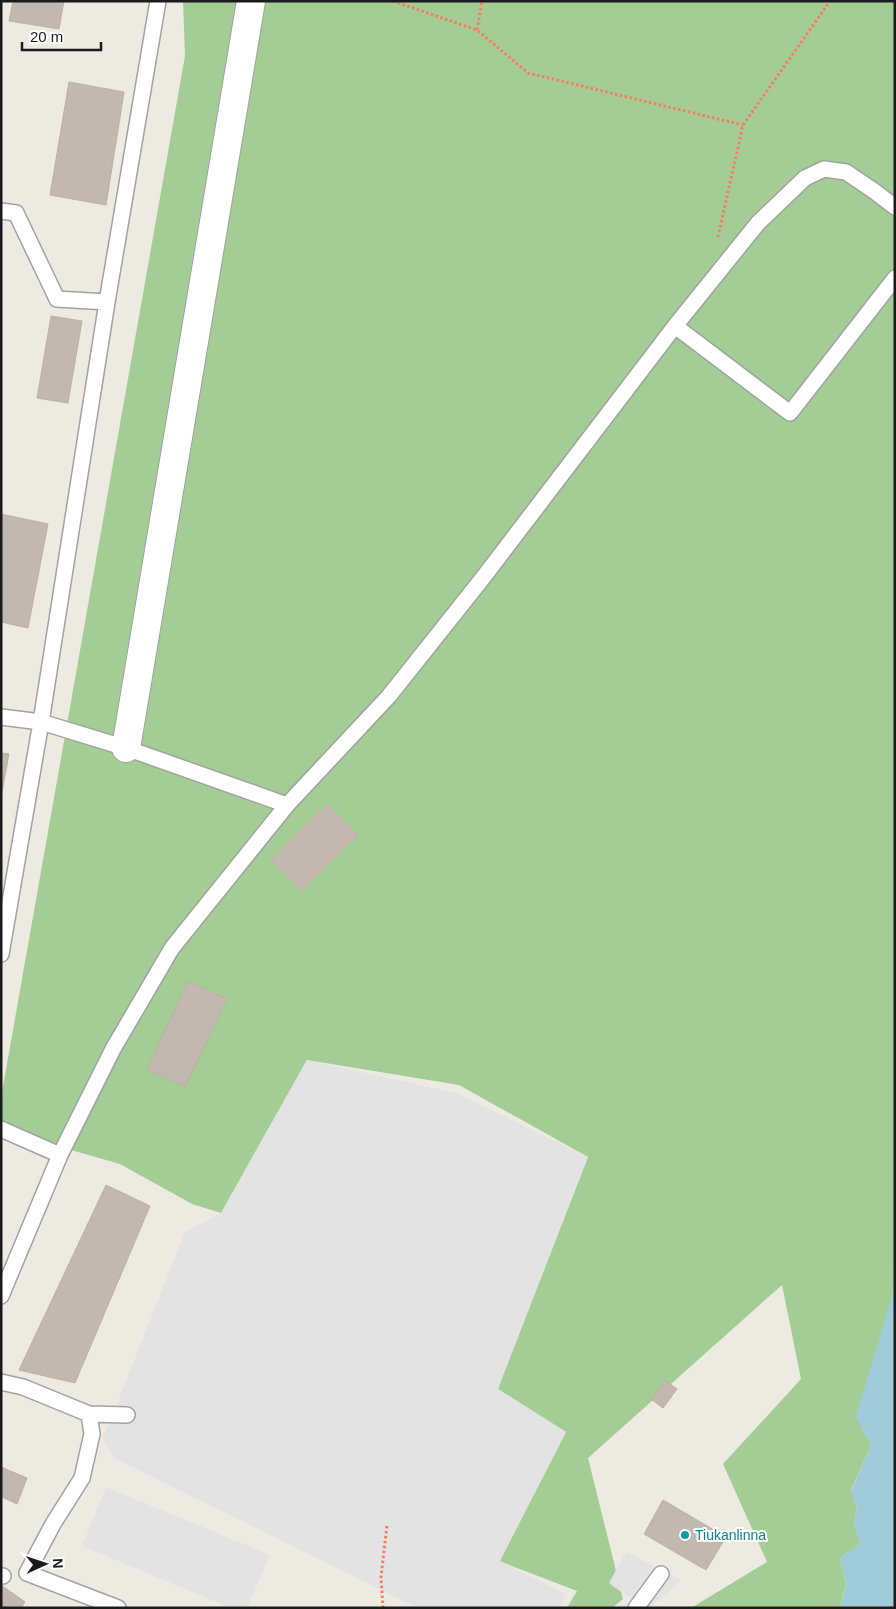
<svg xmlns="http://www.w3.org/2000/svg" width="896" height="1609" font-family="Helvetica,sans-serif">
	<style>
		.forest { fill: #a3cd95 }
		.parking { fill: #e3e3e3 }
		.water { fill: #a0cbdb }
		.building { fill: #c2b8b0; stroke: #bfb0a3 }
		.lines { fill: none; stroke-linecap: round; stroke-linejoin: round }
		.lane-casing { stroke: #a2a2a2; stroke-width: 18 }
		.street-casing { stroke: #a2a2a2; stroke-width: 30 }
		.path { stroke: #f97b65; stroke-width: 3; stroke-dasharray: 2.5 2.5; stroke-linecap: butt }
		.lane { stroke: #fff; stroke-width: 15 }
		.street { stroke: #fff; stroke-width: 28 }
		.culture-dot { fill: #0f9aa8; stroke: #fff; stroke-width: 2 }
		.labels { text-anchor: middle; stroke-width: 4; stroke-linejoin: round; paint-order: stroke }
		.culture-label { font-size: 14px; fill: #0d838f; stroke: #fff; text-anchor: start }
	</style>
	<rect width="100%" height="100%" fill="#edeae1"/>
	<path class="forest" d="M183,1H895V1267L893,1271V1293L862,1430L872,1444L851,1490L857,1508L854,1523L861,1544L840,1558L846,1584L841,1604L844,1608H691L767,1562L723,1464L801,1379L782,1285L588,1458L623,1599L612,1608H567L577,1591L499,1561L566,1432L497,1389L588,1157L459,1085L307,1060L221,1213L192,1204L120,1164L1,1130V1098L185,56Z"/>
	<path class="parking" d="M307,1060L456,1093L588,1157L498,1389L566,1432L500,1561L566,1594L559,1608H418L114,1458L103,1439L185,1232L221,1213Z
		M106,1487L270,1555L247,1608H231L82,1546Z
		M626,1552L681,1580L650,1608H643L609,1583Z"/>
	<path class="water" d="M895,1267V1608H844L841,1605L846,1584L840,1558L860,1544L854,1523L857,1508L851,1491L872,1444L862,1430L856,1416L893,1293V1271Z"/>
	<path class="building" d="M13,1H64L59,29L9,21Z
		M69,82L124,92L106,205L50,195Z
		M51,316L82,321L68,403L37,398Z
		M1,514L48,524L28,628L1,622Z
		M1,753L9,754L1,797Z
		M327,804L358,835L302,891L271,860Z
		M188,981L227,999L185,1087L147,1069Z
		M106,1185L150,1206L75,1383L19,1370Z
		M665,1380L677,1389L663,1408L651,1399Z
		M1,1467L27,1478L17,1504L2,1497L1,1500Z
		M663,1500L726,1537L706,1570L644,1534Z
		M1,1585L25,1602L21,1608H1Z"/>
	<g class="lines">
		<defs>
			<path id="lane" d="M1,211L16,213L57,299L107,302
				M675,326L790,413L895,278
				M1,717L41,722L126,748L287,805
				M1,954L41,722L107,302L158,1
				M1,1129L60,1155
				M1,1296L60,1155L113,1049L172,948L287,805L389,696L482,579L675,326L758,223L805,178L824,169L846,172L874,191L895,207
				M1,1382L23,1387L89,1414L127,1415
				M89,1414L92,1434L82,1478L53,1524L27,1573L118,1608
				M1,1576H3
				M636,1608L661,1574"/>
			<path id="street" d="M126,748L251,1"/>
		</defs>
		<use href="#lane" class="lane-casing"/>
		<use href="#street" class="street-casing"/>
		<path class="path" d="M393,1L477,30L528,73L743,125
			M477,30L482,1
			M718,237L743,125L830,1
			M383,1608L381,1577L387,1525"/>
		<use href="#lane" class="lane"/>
		<use href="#street" class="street"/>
	</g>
	<circle class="culture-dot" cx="685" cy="1535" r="5"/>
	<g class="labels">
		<g class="culture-label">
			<text x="695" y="1540">Tiukanlinna</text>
		</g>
	</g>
	<rect width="896" height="1609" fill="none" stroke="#1b1b1b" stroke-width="5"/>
	<g transform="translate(45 1564) rotate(87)" stroke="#ffffff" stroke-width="4" paint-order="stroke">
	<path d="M0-4L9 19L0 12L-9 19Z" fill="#1b1b1b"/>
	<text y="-8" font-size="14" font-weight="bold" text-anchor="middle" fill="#1b1b1b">N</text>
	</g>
	<path d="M22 42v8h79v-8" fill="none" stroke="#1b1b1b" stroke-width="2.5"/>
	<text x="30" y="42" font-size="15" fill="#1b1b1b" stroke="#ffffff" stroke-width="4" paint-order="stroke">20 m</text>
</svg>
